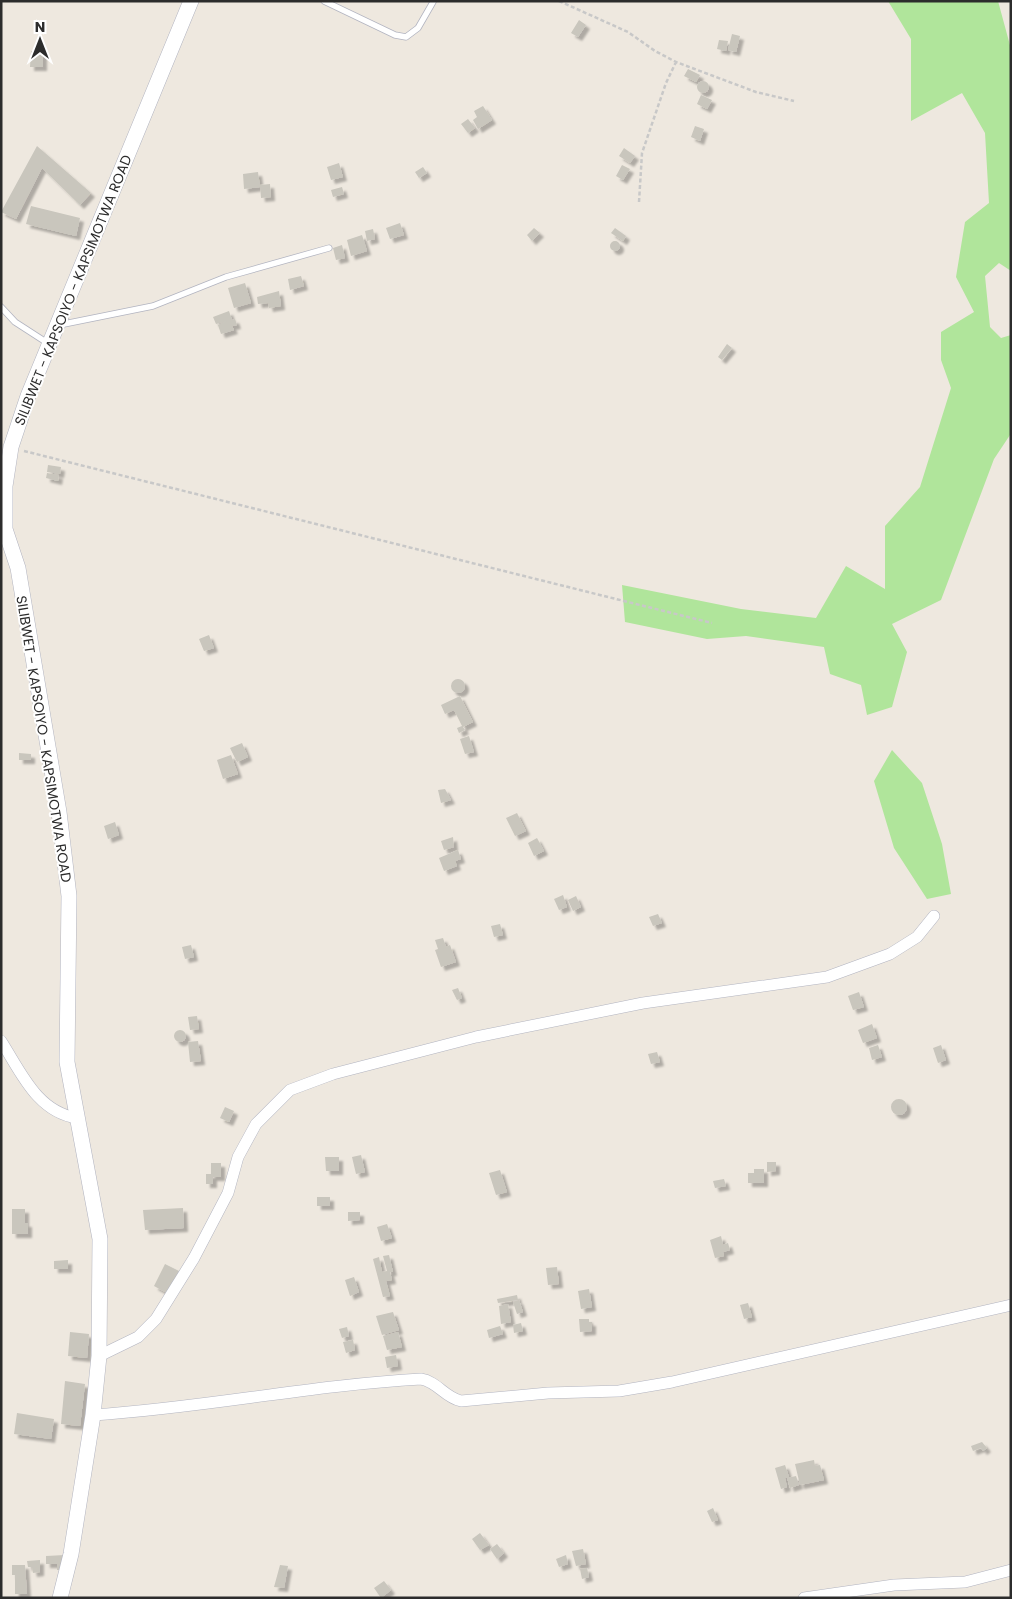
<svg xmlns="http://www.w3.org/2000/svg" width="1012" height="1599" font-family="Poppins,sans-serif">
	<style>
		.green { fill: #b0e59b }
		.building { fill: #c9c6bd; filter: url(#shadow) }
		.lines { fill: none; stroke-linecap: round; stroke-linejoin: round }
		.lane-casing { stroke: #b2b4c0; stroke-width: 7 }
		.street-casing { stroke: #b2b4c0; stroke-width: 12 }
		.secondary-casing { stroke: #b2b4c0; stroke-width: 16 }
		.path { stroke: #c8c8c8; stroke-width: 2.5; stroke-dasharray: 4 2.5; stroke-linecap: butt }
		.lane { stroke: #fff; stroke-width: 5.5 }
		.street { stroke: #fff; stroke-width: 11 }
		.secondary { stroke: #fff; stroke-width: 15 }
		.labels { text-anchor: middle; stroke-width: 4; stroke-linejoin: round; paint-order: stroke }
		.street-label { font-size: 14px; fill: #2c2c2c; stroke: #fff }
	</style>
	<defs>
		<filter id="shadow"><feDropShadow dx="4" dy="4" stdDeviation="1" flood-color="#0004"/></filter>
	</defs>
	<rect width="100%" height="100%" fill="#eee8df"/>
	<path class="green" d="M888,1H998L1011,49V271L999,263L985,276L990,327L1001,338L1011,335V428L1010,435L994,459L941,600L892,624L907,652L892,707L867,715L861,685L830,674L824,647L746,636L707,639L625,622L622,585L741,609L816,618L846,566L885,589V526L920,487L951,388L941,360V332L974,312L956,277L965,222L989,203L985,133L962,93L911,121V39Z
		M892,750L922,783L942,844L951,894L927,899L894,848L874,781Z"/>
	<path class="building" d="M579,20L586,25L578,37L571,33Z
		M732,34L740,36L736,52L728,50Z
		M719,40L728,41L726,51L717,49Z
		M31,51H43V67H30Z
		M688,69L700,75L696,82L684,76Z
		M697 87a6 6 0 1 1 12 0a6 6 0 1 1-12 0Z
		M701,95L712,100L707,109L697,104Z
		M483,106L492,120L478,129L473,120L477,117L474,111Z
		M468,119L475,128L468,133L461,124Z
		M695,126L704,129L700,141L691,137Z
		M37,146L91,193L80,205L42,168L16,219L1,212Z
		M624,148L635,156L630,163L619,156Z
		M339,163L343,177L331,180L327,167Z
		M622,165L630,169L623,180L616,176Z
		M423,167L427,173L419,178L415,172Z
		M258,172L260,187L244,189L243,174Z
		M270,184L271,197L261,198L260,185Z
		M342,187L344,194L333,197L331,190Z
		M31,206L80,218L76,236L26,224Z
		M400,223L404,235L390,239L386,228Z
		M534,228L540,233L532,241L527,235Z
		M615,228L626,236L623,241L611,233Z
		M373,229L375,239L367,241L365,231Z
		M362,235L367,251L351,256L347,240Z
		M610 246a5 5 0 1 1 10 0a5 5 0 1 1-10 0Z
		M342,245L345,258L336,260L333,248Z
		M301,276L304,286L290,290L288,279Z
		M245,283L251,303L234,308L228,288Z
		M279,291L281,306L269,308L268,303L258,304L257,297Z
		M229,311L232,320L235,319L237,325L232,326L234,330L221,334L218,325L227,321L216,324L213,317Z
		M727,344L732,348L722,360L718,357Z
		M48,465L61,467L60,474L47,472Z
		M47,473L59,475L58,481L46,478Z
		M209,635L214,648L204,651L199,639Z
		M451 686a7 7 0 1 1 14 0a7 7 0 1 1-14 0Z
		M460,696L473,722L463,727L465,730L459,733L457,728L462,726L454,710L445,714L441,705Z
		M469,736L474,752L465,754L460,739Z
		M242,743L248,757L237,762L230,748Z
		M19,753L31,754V760H19Z
		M231,755L238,774L223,779L217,760Z
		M445,789L451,800L441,803L438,790Z
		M517,813L526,831L515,836L506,818Z
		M115,822L119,835L108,839L104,826Z
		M453,837L454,847L444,850L441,841Z
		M537,838L544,851L534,856L528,843Z
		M458,850L461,859L455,861L457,866L444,871L439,858Z
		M563,895L567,907L559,910L554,899Z
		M576,896L581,907L573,911L568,900Z
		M658,914L662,923L653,926L649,917Z
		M500,924L503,935L494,937L491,926Z
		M443,938L446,947L450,945L456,962L441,967L435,950L438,949L435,940Z
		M191,945L194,957L185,959L182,947Z
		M458,988L462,998L457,1000L452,990Z
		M859,992L864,1007L853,1010L848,996Z
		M197,1016L199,1029L190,1030L188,1017Z
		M872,1024L877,1038L863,1043L858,1030Z
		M174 1036a6 6 0 1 1 12 0a6 6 0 1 1-12 0Z
		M198,1041L201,1061L190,1062L188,1042Z
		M878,1045L882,1057L872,1060L869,1048Z
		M941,1045L946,1060L938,1063L933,1048Z
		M657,1052L660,1062L651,1064L648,1054Z
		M891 1107a8 8 0 1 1 16 0a8 8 0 1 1-16 0Z
		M225,1107L234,1111L229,1122L220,1118Z
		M361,1155L365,1172L356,1174L352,1157Z
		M325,1157H339V1171H326Z
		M767,1162H776V1171L767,1172Z
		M211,1163H221V1177H213V1184H206V1174H211Z
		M754,1169H764V1183H748V1173H754Z
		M500,1170L507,1192L496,1195L489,1173Z
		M724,1179L726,1186L715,1188L713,1181Z
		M317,1197H330V1206H317Z
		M183,1208L184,1228L145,1230L143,1210Z
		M12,1209H25V1223H28V1234H12Z
		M348,1212H360V1220L348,1221Z
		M387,1224L392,1238L381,1241L377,1227Z
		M721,1236L723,1245L728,1243L730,1250L723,1252L724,1256L715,1258L710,1240Z
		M389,1255L393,1272H390L392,1280L386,1281L390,1296L383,1297L373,1259L379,1257L382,1272L387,1271L383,1256Z
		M68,1260V1269H54V1261Z
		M165,1264L179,1271L167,1293L154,1286Z
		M557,1267L559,1284L548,1285L546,1268Z
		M354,1277L359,1292L350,1296L345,1280Z
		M589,1289L592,1307L581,1309L578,1291Z
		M517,1295L518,1300L498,1303L497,1299Z
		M519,1300L523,1312L517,1314L513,1302Z
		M748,1303L752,1317L744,1319L740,1305Z
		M508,1304L511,1322L501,1324L499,1306Z
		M393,1312L399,1330L382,1335L376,1316Z
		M579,1319H589V1322H592V1331L580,1332Z
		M521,1323L523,1331L514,1333L513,1325Z
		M500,1326L503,1334L489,1338L487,1330Z
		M347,1327L349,1336L342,1338L339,1329Z
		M70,1332L89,1334L87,1358L68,1356Z
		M398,1332L402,1347L387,1350L383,1336Z
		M353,1340L355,1350L346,1353L343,1342Z
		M396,1355L398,1366L387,1368L385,1357Z
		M65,1381L85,1384L80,1426L61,1424Z
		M17,1413L54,1419L51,1439L14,1434Z
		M982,1442L987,1448L983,1451L981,1448L973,1451L971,1446Z
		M814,1460L815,1466L820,1465L824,1480L800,1485L795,1464Z
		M785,1465L789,1477L785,1478L787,1487L781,1489L775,1468Z
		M796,1476L799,1485L790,1488L787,1478Z
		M713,1508L718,1520L712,1522L707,1511Z
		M480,1533L489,1545L480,1550L472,1539Z
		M497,1544L504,1553L497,1559L490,1549Z
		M583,1549L586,1564L576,1566L572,1551Z
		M65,1555V1570H57V1564H46V1556Z
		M566,1555L568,1564L559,1567L556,1559Z
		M40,1560V1572L33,1573L32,1567H28L27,1561Z
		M12,1565H25L27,1594H15V1575H12Z
		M280,1565L288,1566L284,1588L274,1587Z
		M587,1568L589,1577L582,1579L580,1569Z
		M384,1581L391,1590L381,1598L374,1588Z"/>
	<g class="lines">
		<defs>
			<path id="lane" d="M324,1L395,35L406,37L418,28L433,2
				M1,307L15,322L49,344
				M59,325L153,306L226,277L329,248"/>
			<path id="street" d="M1,1041C21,1072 37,1112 77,1118
				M99,1356L138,1337L156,1319L194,1258L228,1193L238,1157L256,1124L290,1090L333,1074L476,1037L643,1003L827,977L890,954L917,937L934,916
				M93,1415C203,1408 311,1385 421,1379C438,1382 444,1397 461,1401L548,1393L619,1391L672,1382L1011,1305
				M804,1598L894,1585L965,1582L1011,1570"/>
			<path id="secondary" d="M60,1598L71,1554L93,1415L99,1356L100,1239L67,1062L69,896L59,812L18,568L5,529V486L11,447L28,396L191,1"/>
		</defs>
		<use href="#lane" class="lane-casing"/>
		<use href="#street" class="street-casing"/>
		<use href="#secondary" class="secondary-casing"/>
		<path class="path" d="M559,1L628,32L655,51L676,62L756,92L794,101
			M639,202L642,153L666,83L676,62
			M24,451L712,623"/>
		<use href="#lane" class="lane"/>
		<use href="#street" class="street"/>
		<use href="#secondary" class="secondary"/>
	</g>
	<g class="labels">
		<g class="street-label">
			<text transform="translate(73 290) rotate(-68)" y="5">SILIBWET - KAPSOIYO - KAPSIMOTWA ROAD</text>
			<text transform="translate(44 739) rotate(81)" y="5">SILIBWET - KAPSOIYO - KAPSIMOTWA ROAD</text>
		</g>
	</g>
	<rect width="1012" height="1599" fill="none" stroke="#2c2c2c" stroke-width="5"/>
	<g transform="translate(40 40)" stroke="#ffffff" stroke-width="4" paint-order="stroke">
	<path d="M0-4L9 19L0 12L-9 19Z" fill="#2c2c2c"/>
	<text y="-8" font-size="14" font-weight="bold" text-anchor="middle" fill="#2c2c2c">N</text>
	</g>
</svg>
